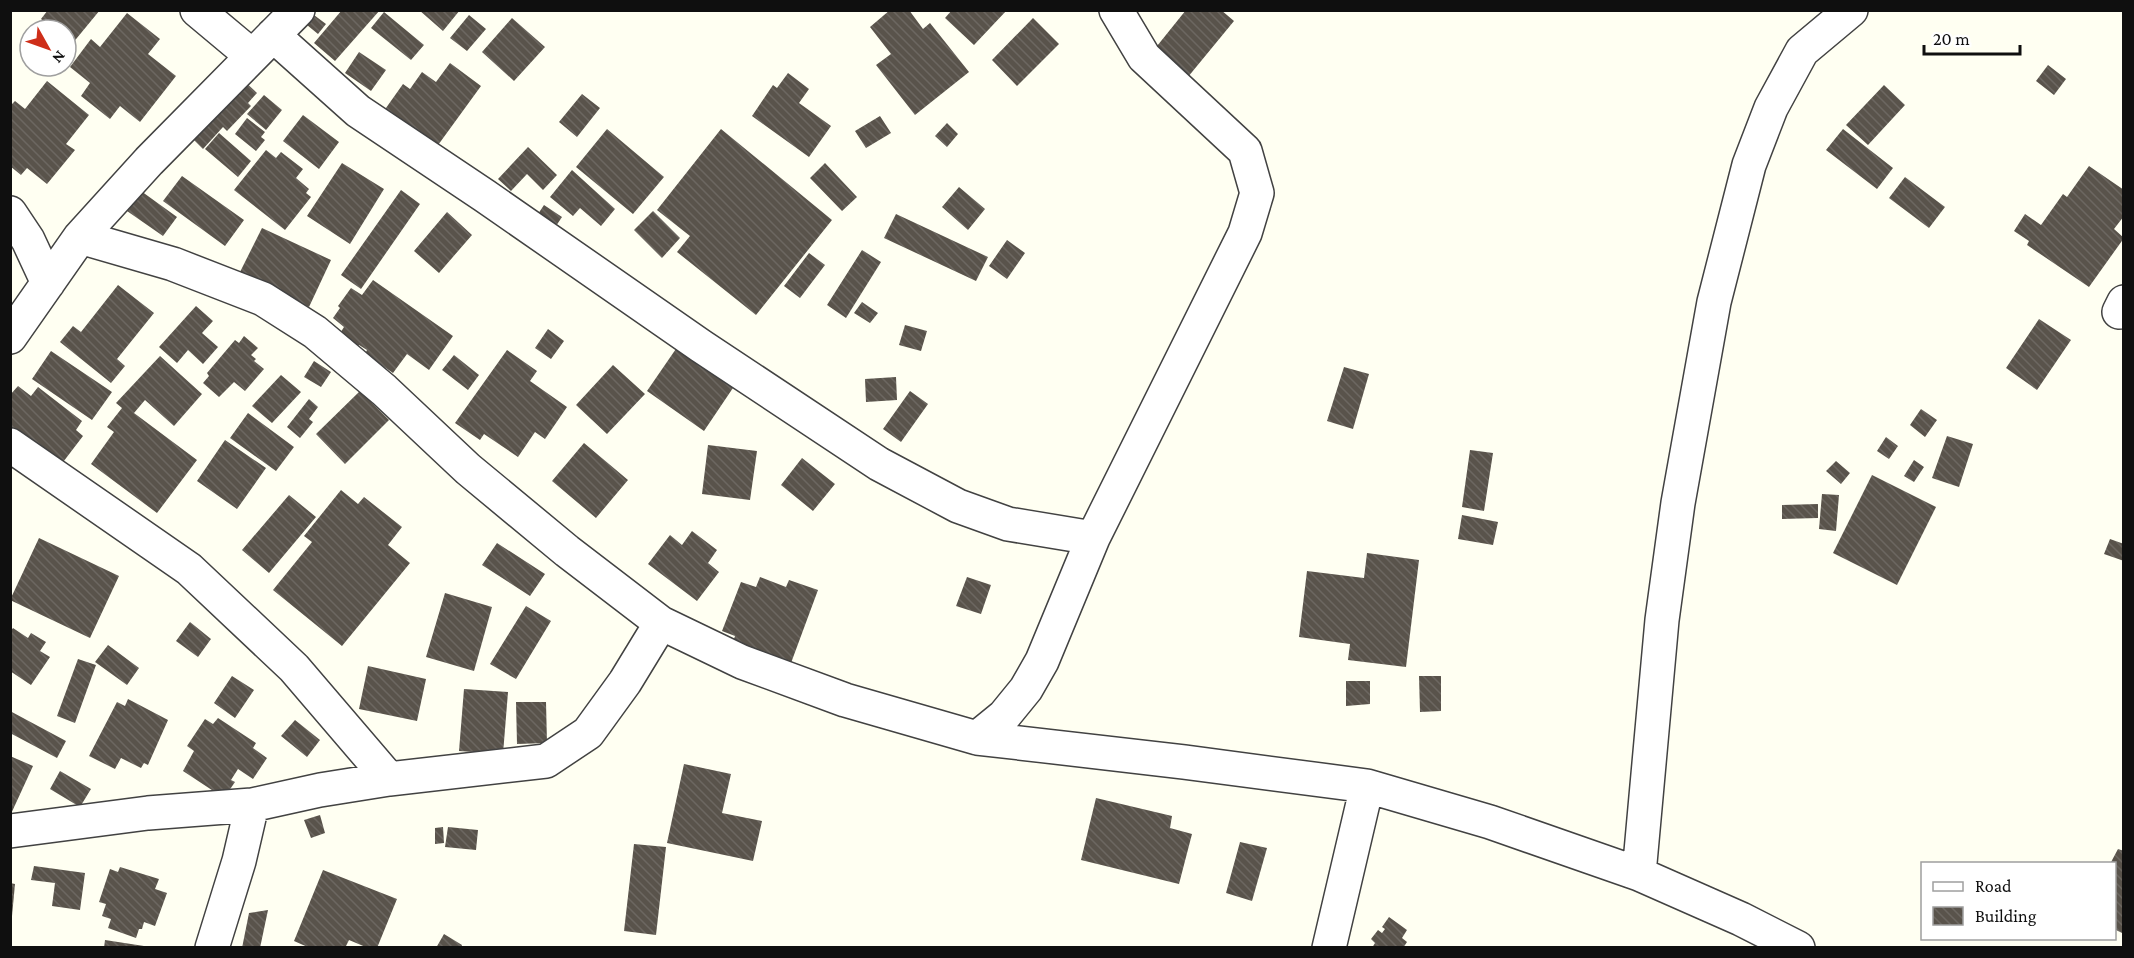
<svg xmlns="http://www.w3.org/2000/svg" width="2134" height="958" font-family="'Crimson Pro',serif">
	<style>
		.building { fill: url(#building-back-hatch) }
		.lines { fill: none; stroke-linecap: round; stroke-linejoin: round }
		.minor-casing { stroke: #424242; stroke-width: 36 }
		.minor { stroke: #fff; stroke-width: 33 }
	</style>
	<defs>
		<pattern id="building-back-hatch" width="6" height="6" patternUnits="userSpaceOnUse" patternTransform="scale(1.5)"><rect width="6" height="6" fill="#59534b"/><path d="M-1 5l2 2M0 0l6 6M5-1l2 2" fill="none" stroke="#6c6761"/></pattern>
	</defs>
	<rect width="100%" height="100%" fill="#fffff2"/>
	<path class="building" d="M48,10H100L72,44L66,39V30H55L41,19Z
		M342,10H380L335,61L314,43Z
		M419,10H460L443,31Z
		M890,10H909L923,29L930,23L969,72L915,115L876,65L891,54L870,27Z
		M952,10H1007L974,45L945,18Z
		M1186,10H1221L1234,21L1183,83L1149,56Z
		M384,12L424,45L411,60L371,28Z
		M127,13L160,39L148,54L176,76L140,122L120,106L110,119L81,96L90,83L70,67L91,39L100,47Z
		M314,15L326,24L318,34L307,25Z
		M469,15L486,29L467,51L450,38Z
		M512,18L545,47L514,81L482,52Z
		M1033,18L1059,44L1017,86L992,60Z
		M359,52L386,70L371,91L345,73Z
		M450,63L481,86L433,152L381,115L403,84L410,89L422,72L436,82Z
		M2048,65L2066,79L2054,95L2036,81Z
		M788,73L809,89L799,103L831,126L809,157L752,116L773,85L777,88Z
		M242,79L257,93L248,103L251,106L227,131L223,127L203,149L189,135Z
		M47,81L89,115L66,144L75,150L47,184L27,168L21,175L10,166V106L15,101L25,109Z
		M1884,85L1905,105L1868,145L1846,125Z
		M582,94L600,108L577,137L559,122Z
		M264,95L282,110L266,130L247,114Z
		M303,115L339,142L319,169L283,141Z
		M880,116L891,133L866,148L855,131Z
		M247,118L265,132L261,137L265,140L256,151L235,134Z
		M947,123L958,134L947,147L935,136Z
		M607,129L664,177L633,214L576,167Z
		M721,129L832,220L756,315L677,252L690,236L657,210Z
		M1843,129L1893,168L1877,189L1826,150Z
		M219,133L251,161L238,177L205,149Z
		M528,147L557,175L543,190L527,174L511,191L498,179Z
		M266,150L276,158L281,152L303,169L296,178L309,189L306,193L311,197L285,230L234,190Z
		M342,163L384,189L350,244L307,216Z
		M825,163L857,197L842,211L810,178Z
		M2089,166L2124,190V216L2114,229L2124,238L2089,287L2027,245L2029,241L2014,231L2025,214L2041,225L2063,194L2067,197Z
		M572,170L615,209L601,226L580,208L573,216L550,197Z
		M182,176L244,220L225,246L163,201Z
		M1905,177L1945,207L1929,228L1889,198Z
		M959,187L985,209L968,230L942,207Z
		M401,190L420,204L361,289L341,275Z
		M141,191L177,217L163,236L127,211Z
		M544,205L562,217L552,232L534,220Z
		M653,211L680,238L662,258L634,230Z
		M447,212L472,235L439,273L414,251Z
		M896,214L988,257L976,281L884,238Z
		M262,228L331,260L309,307L239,274Z
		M1007,240L1025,253L1007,279L989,266Z
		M862,250L881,262L846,318L827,305Z
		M809,253L825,265L800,298L784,286Z
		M373,280L453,336L429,370L407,354L393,373L365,354L367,350L359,345L357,347L339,335L344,327L333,318L340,308L338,306L351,288L362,295Z
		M118,285L154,313L117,359L125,366L111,383L60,342L73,326L81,332Z
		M862,302L878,313L870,323L854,313Z
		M196,306L213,321L202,333L218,347L203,364L188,350L177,363L159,347Z
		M2039,319L2071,340L2037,390L2006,368Z
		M905,325L927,331L921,351L899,345Z
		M548,329L564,341L551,359L535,348Z
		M244,336L258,348L251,355L256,359L254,361L264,369L245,391L234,382L219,397L203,383L209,376L207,373L235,340L239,343Z
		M680,343L737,382L704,431L647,391Z
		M507,350L537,371L530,381L567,407L545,439L535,432L518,457L484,434L480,440L455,423Z
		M51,351L112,392L92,420L32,379Z
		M454,355L479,375L468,390L442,370Z
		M160,356L202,394L174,426L145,400L134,413L197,460L157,513L91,464L114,432L107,427L122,408L116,403Z
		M314,361L331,372L321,387L304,377Z
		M613,365L645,394L607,434L576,405Z
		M1344,367L1369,374L1353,429L1327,421Z
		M281,375L301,392L272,423L252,406Z
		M896,377L897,400L866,402L865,379Z
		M18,386L31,396L38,387L82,421L76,430L83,436L57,470L10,434V395Z
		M360,391L389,420L345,464L316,434Z
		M910,391L928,404L901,442L883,429Z
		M309,399L318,407L309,419L313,422L300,438L287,427Z
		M1921,409L1937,420L1925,437L1910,425Z
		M248,413L294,447L276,471L230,438Z
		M1947,436L1973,444L1959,487L1932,478Z
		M1886,437L1898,446L1889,459L1877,451Z
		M225,440L266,468L237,509L197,481Z
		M584,443L628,480L596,518L552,481Z
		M708,445L757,451L750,500L702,494Z
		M1470,450L1493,453L1484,511L1462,507Z
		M802,458L835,484L813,511L781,485Z
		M1914,460L1924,467L1914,482L1904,476Z
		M1836,461L1850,473L1841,484L1826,471Z
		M1872,475L1936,507L1897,585L1833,553Z
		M341,490L358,504L364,497L402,527L388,545L410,563L342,646L273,590L312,542L304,536Z
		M1822,494L1839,495L1836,531L1819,529Z
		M289,495L316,517L269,573L242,550Z
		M1818,504V518L1782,519V505Z
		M1462,515L1498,522L1493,545L1458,539Z
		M692,531L717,550L708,563L719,572L697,601L648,564L670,535L682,545Z
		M39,538L119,576L90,638L10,600Z
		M2110,539L2124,544V561L2104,554Z
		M497,543L545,574L530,596L482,565Z
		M1367,553L1419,560L1406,667L1348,660L1350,644L1299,637L1307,571L1364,578Z
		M760,577L786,587L789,580L818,590L791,663L733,642L735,636L722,631L741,582L756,587Z
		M967,577L991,585L981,614L956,606Z
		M445,593L492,607L474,671L426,657Z
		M526,606L551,621L516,679L490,664Z
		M190,622L211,639L198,657L176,641Z
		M13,628L28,638L31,633L46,642L40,651L50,657L31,685L10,671V632Z
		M108,645L139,668L127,685L95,662Z
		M78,659L96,665L75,723L57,716Z
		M368,666L426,679L417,721L359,709Z
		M232,676L254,690L235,718L214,703Z
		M1419,676H1441V711L1420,712Z
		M1346,681H1370V704L1346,706Z
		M464,689L508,692L503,754L459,751Z
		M128,699L168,720L148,765L144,763L141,768L121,758L115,769L89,756L117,702L125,706Z
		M516,702H546L547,743L517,744Z
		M10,711L66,741L57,758L10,733Z
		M218,718L256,743L253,748L267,758L253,779L238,769L231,780L235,782L224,798L183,771L194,751L187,746L205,719L213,724Z
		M295,720L320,740L307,757L281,736Z
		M10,756L33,766L10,816Z
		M684,764L731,774L722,813L762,821L753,861L667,843Z
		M60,771L91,789L80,807L50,789Z
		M1096,798L1172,816L1170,828L1192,834L1179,884L1081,860Z
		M320,815L325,833L311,838L304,820Z
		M443,827L444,843L435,844V828Z
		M448,827L478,830L476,850L445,847Z
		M1240,842L1267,848L1252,901L1226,893Z
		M634,844L666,847L656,935L624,931Z
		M2118,849L2124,851V934L2114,929V864H2110Z
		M34,866L85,873L80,910L52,906L55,883L31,880Z
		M120,867L159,879L155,889L167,893L155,926L144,922L142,929H139L136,938L108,928L111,919L102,916L106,904L99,902L110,869L118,872Z
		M323,870L397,899L377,948H368L349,940L345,948H310L294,941Z
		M10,883L15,884L12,916H10Z
		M268,910L260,948H242L249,913Z
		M1389,917L1407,930L1402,938L1407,942L1403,948H1372L1375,943L1371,939L1378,930L1382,933L1385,929L1382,927Z
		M444,934L462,945L461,948H436Z
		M105,940L144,946V948H104Z"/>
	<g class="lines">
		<defs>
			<path id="minor" d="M197,10L252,56
				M273,35L358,111L485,196L701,346L879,464L958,506L1008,524L1093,538
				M10,213L28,240L48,283
				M80,237L173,264L263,299L315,332L384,390L468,469L567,551L661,623L742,662L845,700L977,738L1184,762L1367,786L1490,822L1639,874L1741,919L1798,948
				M2119,312L2124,302
				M10,337L80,237L149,161L298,10
				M10,445L189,569L294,668L389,779
				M977,738L1004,716L1026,689L1042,661L1093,538L1245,233L1257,193L1245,151L1144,57L1116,10
				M10,831L148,813L252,805L320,790L389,779L546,761L588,733L625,682L661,623
				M1639,874L1662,620L1678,503L1714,302L1749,165L1771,108L1802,51L1851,10
				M212,948L239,861L252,805
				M1329,948L1367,786"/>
		</defs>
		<use href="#minor" class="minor-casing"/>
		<use href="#minor" class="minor"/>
	</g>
	<rect width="2134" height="958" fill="none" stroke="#0f0f0f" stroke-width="24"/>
	<rect x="1921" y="862" width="195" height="78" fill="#ffffff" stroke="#9f9f9f" stroke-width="1.5"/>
	<rect x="1933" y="882" width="30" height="9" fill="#ffffff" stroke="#9f9f9f" stroke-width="1.5"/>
	<text x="1975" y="892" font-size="18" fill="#0f0f0f">Road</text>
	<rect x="1933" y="907" width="30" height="18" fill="url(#building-back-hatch)" stroke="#9f9f9f" stroke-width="1.5"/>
	<text x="1975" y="922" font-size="18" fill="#0f0f0f">Building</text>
	<g transform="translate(48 48) rotate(130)"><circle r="28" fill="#ffffff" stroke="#9f9f9f" stroke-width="1.5"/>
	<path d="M0-4.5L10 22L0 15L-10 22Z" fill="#ce2e19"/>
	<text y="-9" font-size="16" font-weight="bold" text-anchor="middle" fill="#0f0f0f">N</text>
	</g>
	<path d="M1924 45v9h96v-9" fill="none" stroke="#0f0f0f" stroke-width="3"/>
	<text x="1933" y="45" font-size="18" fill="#0f0f0f" stroke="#ffffff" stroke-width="4.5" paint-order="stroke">20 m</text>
</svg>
